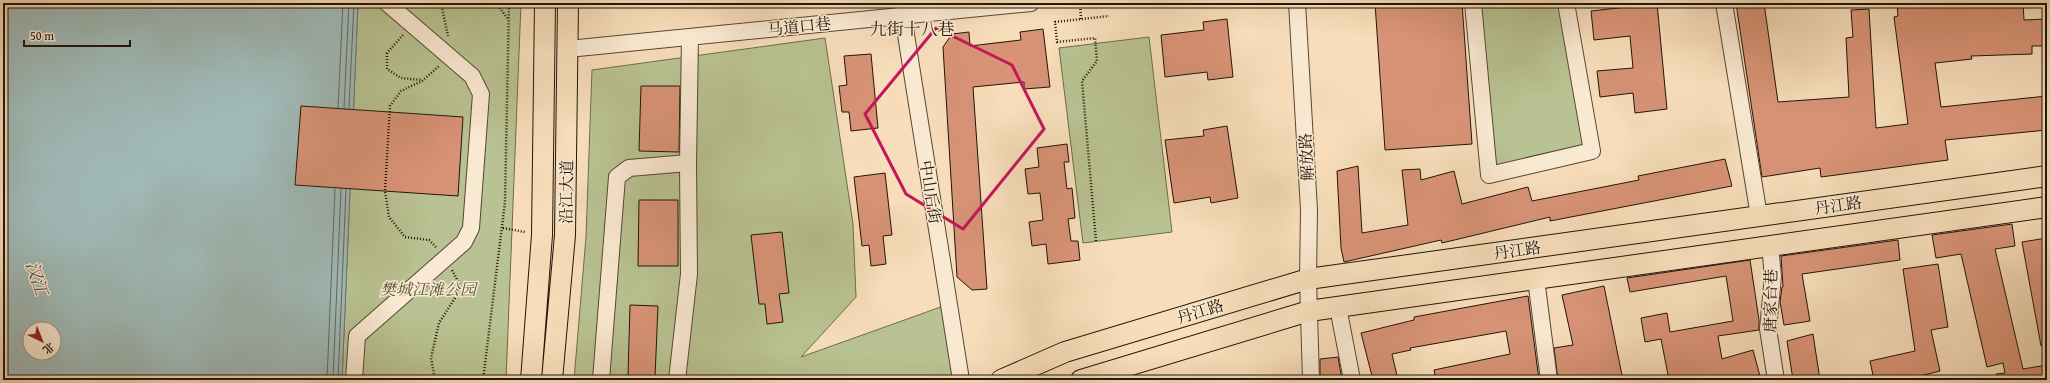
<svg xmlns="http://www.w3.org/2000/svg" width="2050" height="383" font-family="'Gentium Book Plus','Noto Serif SC',serif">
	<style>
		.green { fill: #b9c292; stroke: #6c6c4d }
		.water { fill: #a0bab8; stroke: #6d7872; fill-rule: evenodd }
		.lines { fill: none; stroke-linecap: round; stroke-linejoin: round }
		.shore { stroke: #606860; stroke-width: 1 }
		.building { fill: #d89376; stroke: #201508 }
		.minor-casing { stroke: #564734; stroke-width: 18 }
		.major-casing { stroke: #201508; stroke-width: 22 }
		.path { stroke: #201508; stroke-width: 2.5; stroke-dasharray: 1 2; stroke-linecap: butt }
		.minor { stroke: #fae9d2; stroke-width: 16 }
		.major { stroke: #f7ddba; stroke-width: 20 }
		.marked { fill: none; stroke: #c2185b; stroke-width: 3; stroke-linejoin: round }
		.labels { text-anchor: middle; stroke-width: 3; stroke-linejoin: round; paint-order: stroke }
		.street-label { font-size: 16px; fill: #201508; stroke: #fae9d2 }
		.park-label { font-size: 16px; font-style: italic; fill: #565238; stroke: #fae9d2 }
		.neighbourhood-label { font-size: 17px; fill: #201508; stroke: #fae9d2 }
		.water-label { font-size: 17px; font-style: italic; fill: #4d4f46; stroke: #fae9d2 }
	</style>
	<rect width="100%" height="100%" fill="#f7ddba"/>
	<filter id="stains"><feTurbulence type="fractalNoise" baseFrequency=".005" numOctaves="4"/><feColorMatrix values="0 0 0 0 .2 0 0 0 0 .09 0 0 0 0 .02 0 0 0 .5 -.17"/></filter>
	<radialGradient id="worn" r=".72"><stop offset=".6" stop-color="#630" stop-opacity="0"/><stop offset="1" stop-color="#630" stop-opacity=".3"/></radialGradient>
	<path class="green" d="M358,3H521L506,380H342Z
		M1473,3H1566L1592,151L1489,175Z
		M1149,37L1172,232L1083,243L1059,48Z
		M825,38L853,224L856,297L801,357L949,304L961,380H574L586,237L592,70Z"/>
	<path class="water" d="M3,3H358L342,380H3ZM30,329H54V353H30Z"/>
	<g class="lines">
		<path class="shore" d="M338,108L343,3
			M344,108L349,3
			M349,108L354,3
			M327,380L335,189
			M333,380L341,189
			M338,380L346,189"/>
	</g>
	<path class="building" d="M1375,3H1462L1472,144L1385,150Z
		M1627,3H1657L1667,109L1635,113L1633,93L1600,97L1597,71L1633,68L1630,36L1594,40L1591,11L1627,7Z
		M1736,3H1764L1778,102L1849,97L1846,38L1853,37L1851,10L1869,9L1876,128L1908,124L1894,17L1898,16L1897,3H2023L2024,20L2047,19V46H2032V54L1971,56L1972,59L1935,63L1941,107L2047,96V130L1945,140L1948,160L1821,177L1820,168L1762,177Z
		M1227,19L1233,77L1208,80L1207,72L1165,77L1161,35L1204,30L1203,22Z
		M1043,29L1050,87L1024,89V82L973,87L987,289L972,290L957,277L943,47L952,34L969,32L970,46L1021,40L1020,32Z
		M871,54L878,128L851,131L849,112H842L839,86L847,85L844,56Z
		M641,86H680L679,152L639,151Z
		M301,106L463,117L458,196L295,185Z
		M1227,126L1238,198L1211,203L1210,197L1174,203L1165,140L1204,136L1203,130Z
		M1067,144L1069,162H1064L1067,189L1072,188L1075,218L1068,219L1071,241H1078L1080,260L1048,264L1046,244L1032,246L1029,222L1043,220L1040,193L1028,194L1025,169L1039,167L1037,148Z
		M1725,159L1732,186L1550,221V217L1442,243L1441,240L1344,262L1341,248L1337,171L1358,166L1362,233L1408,225L1402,170L1420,169L1421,180L1454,171L1462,204L1528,187L1532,201L1639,180L1638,176Z
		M885,173L892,235L883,236L886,264L871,266L869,245L862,246L854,177Z
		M639,200H678V266H638Z
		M2012,224L2015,246L1995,249L2023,369L2047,365V380H1997L1996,374L2005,373L2003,363L1987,367L1961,254L1936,258L1932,235Z
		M782,232L789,293L779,294L783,322L767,324L765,304H759L751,235Z
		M2047,238V345L2041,346L2022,242Z
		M1898,240L1900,260L1802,274L1810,321L1784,325L1780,302L1782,287H1783L1781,256Z
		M1750,260L1759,320V330L1718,336L1722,359L1753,350L1761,380H1669L1661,339L1645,342L1641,318L1667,313L1670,332L1733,321L1726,276L1630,292L1627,278Z
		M1938,264L1948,327L1931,330L1940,371L1916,377L1917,380H1874L1870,361L1915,351L1903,269Z
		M1604,286L1623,380H1558L1554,348L1573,345L1562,295Z
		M1528,296L1539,380H1436L1434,370L1510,354L1506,331L1410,348L1411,350L1392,354L1398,380H1373L1361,333L1414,320V317Z
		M630,305L658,306L655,377L628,376Z
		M1813,334L1820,380H1793L1787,341Z
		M1338,357L1342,380H1320V359Z"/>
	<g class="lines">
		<defs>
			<path id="minor" d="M903,3V16L961,380
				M1297,3L1309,210L1308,279L1311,380
				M1473,3L1489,175L1592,151L1566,3
				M1724,3L1759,216
				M568,49L1031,3
				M1770,246L1773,276L1768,329L1776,380
				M1536,279L1549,380
				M1338,307L1352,380
				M354,380L357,336L464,242L471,228L481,94L472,76L387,3
				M601,380L617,177L629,168L688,163
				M677,380L689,274L688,163L690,37"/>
			<path id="major" d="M531,380L542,235L545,3
				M552,380L565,235L568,3
				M1001,380L1065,352L1308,279L2047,176
				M1081,380L1309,311L2047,207"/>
		</defs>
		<use href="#minor" class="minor-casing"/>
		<use href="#major" class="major-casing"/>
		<path class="path" d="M441,3L448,36
			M496,3L508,19
			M1080,3L1081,19
			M403,35L387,53V69L401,78L421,80
			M503,228L525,232
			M1096,241L1082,81L1097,61L1095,38L1057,42L1055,22L1109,16
			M436,247L429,240L405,237L389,217L385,191L390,106L401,91L422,81L439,66
			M435,380L431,358L439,323L455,298L459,283L452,270
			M483,380L505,202L509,3"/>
		<use href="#minor" class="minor"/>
		<use href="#major" class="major"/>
	</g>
	<path class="marked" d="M936,28L1012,65L1044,129L963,229L906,194L865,114Z"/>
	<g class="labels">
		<g class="street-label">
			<text transform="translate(799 26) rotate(-6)" y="6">马道口巷</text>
			<text transform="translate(1306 157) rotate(-93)" y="6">解放路</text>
			<text transform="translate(566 192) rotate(-89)" y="6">沿江大道</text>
			<text transform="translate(931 192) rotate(81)" y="6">中山后街</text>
			<text transform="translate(1838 205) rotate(-8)" y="6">丹江路</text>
			<text transform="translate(1517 250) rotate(-8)" y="6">丹江路</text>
			<text transform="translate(1770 301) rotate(-89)" y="6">唐家台巷</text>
			<text transform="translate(1200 311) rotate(-17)" y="6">丹江路</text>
		</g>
		<g class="park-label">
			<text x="428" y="295">樊城江滩公园</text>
		</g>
		<g class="neighbourhood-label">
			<text x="912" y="35">九街十八巷</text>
		</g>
		<g class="water-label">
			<text transform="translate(37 278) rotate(72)" y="6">汉江</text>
		</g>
	</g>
	<rect width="2050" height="383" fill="none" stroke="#f7ddba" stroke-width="16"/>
	<rect x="4" y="4" width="2042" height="375" fill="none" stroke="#201508" stroke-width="2"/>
	<rect x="8" y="8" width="2034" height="367" fill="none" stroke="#201508"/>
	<g transform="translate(42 341) rotate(137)"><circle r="19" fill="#fae9d2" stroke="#a39481"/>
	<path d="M0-3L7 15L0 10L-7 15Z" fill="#8f2418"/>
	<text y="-6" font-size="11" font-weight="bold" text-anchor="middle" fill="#201508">北</text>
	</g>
	<path d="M24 40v6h106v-6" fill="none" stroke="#201508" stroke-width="2"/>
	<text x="30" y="40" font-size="12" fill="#201508" stroke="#fae9d2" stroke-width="3" paint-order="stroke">50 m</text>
	<rect width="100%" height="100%" filter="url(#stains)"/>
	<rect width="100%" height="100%" fill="url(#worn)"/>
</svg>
